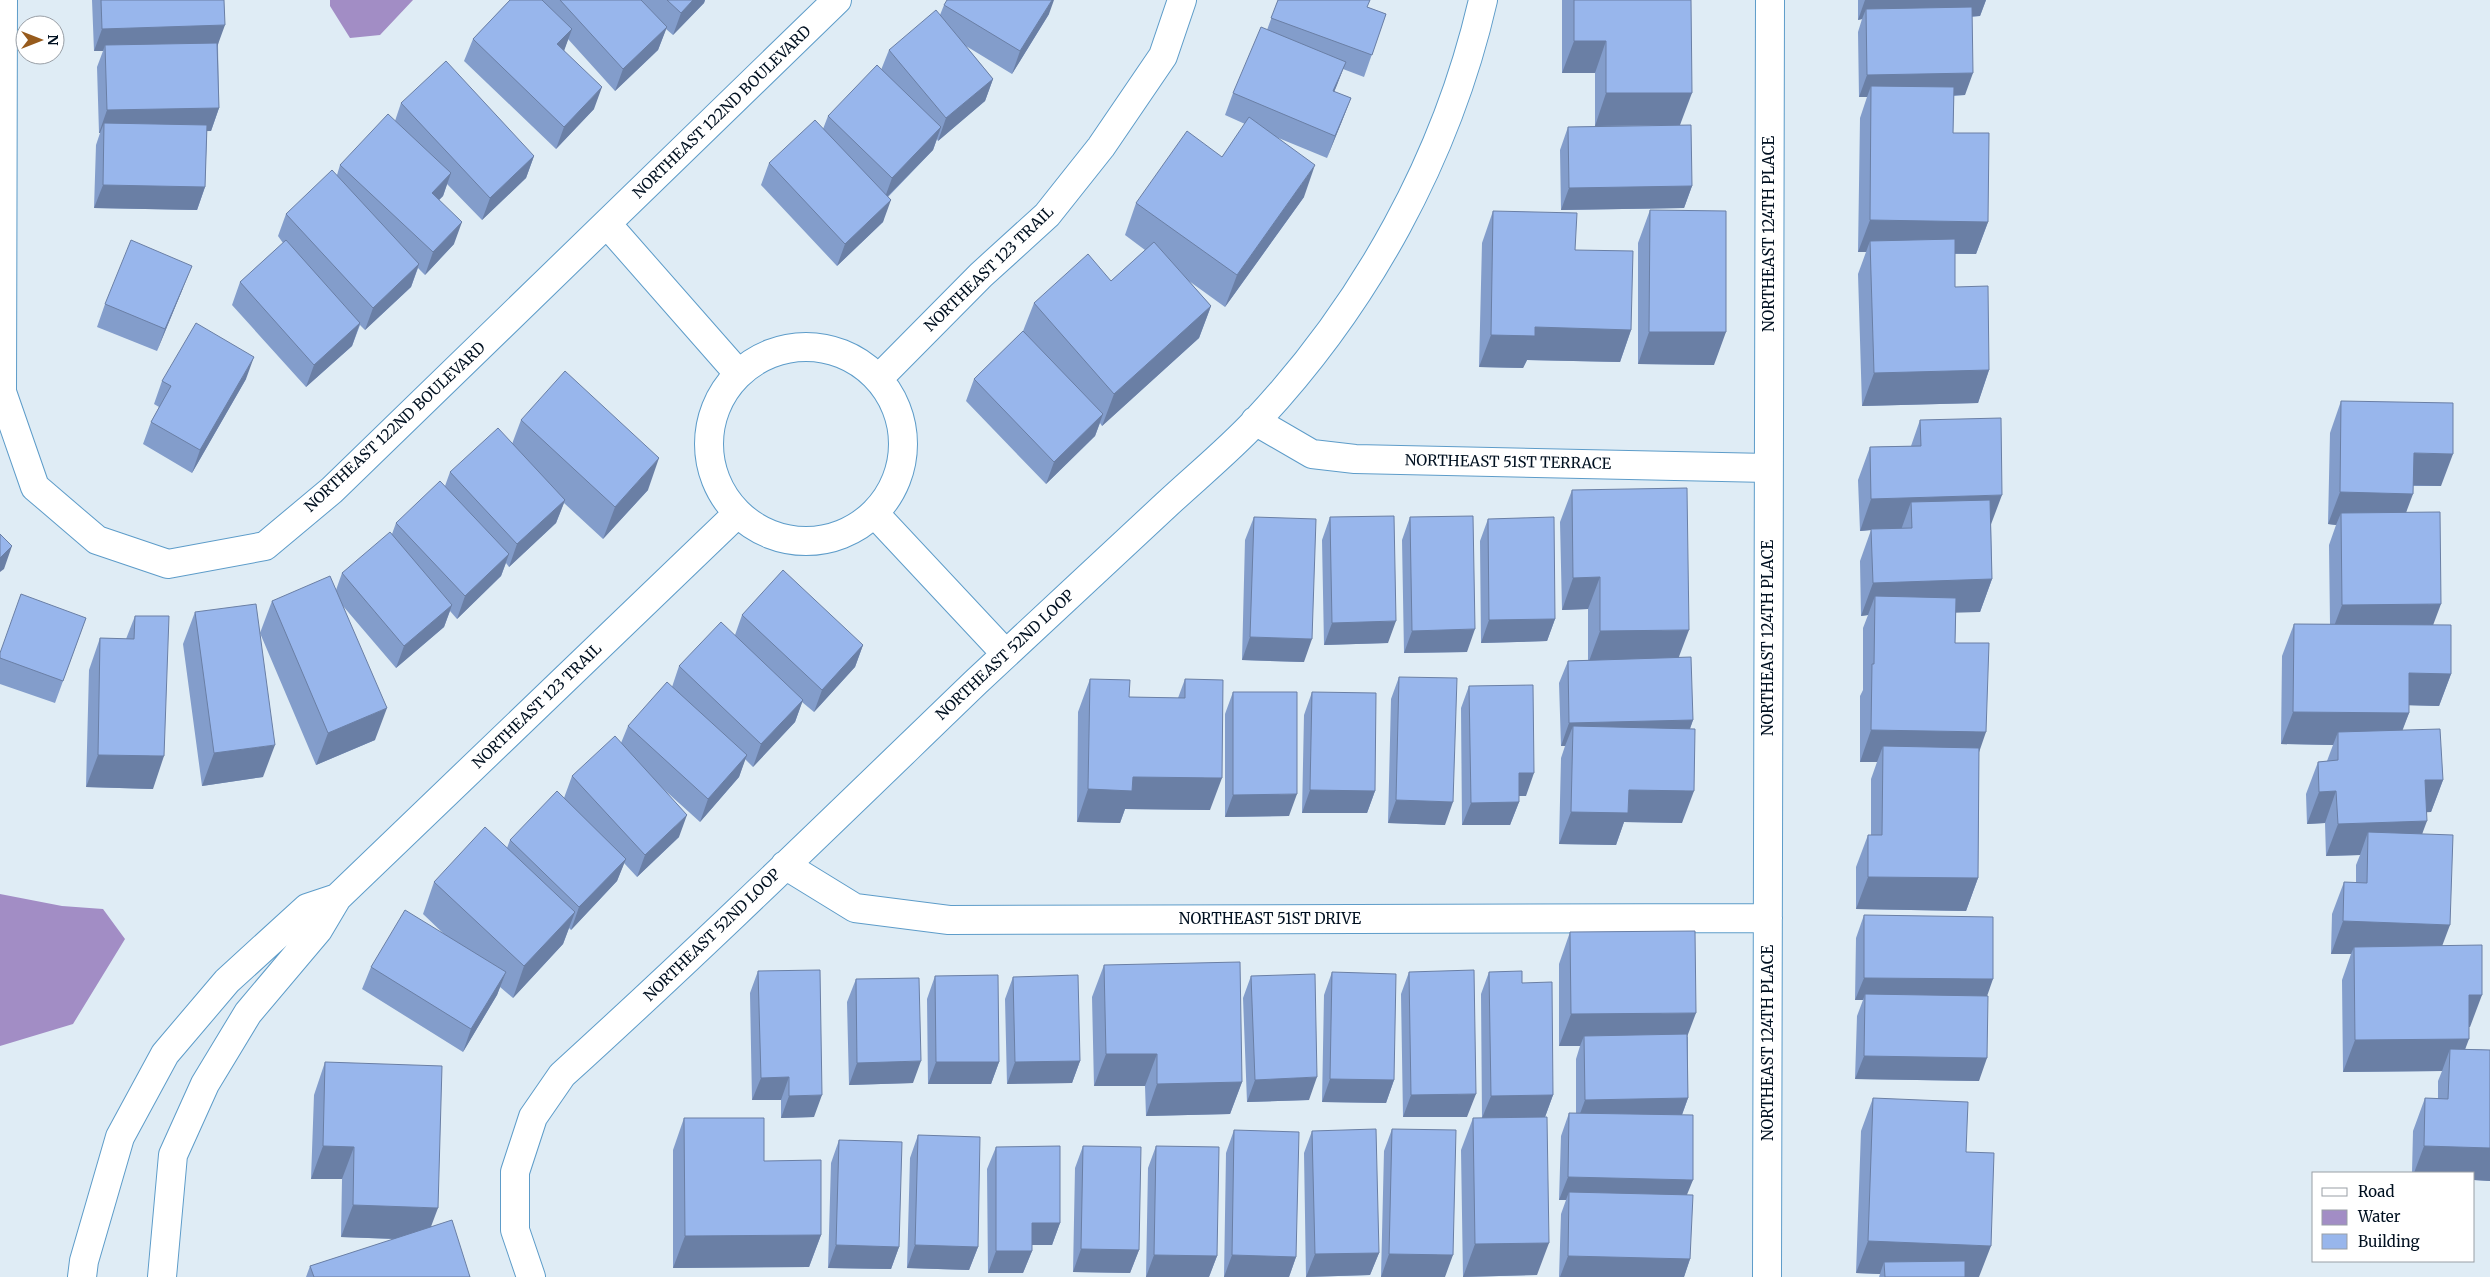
<svg xmlns="http://www.w3.org/2000/svg" width="2490" height="1277" font-family="Merriweather,serif">
	<style>
		.water { fill: #a28dc5 }
		.lines { fill: none; stroke-linecap: round; stroke-linejoin: round }
		.minor-casing { stroke: #5d9cc9; stroke-width: 30 }
		.minor { stroke: #fff; stroke-width: 28 }
		.wall { fill: #839dcb }
		.shaded-wall { fill: #6a7fa5 }
		.building { fill: #98b6ec; stroke: #6a7fa5 }
		.labels { text-anchor: middle; stroke-width: 4; stroke-linejoin: round; paint-order: stroke }
		.street-label { font-size: 15px; fill: #001020; stroke: #fff }
	</style>
	<rect width="100%" height="100%" fill="#dfecf5"/>
	<path class="water" d="M330,0H413L380,35L350,38L330,6Z
		M0,894L62,906L103,909L125,939L73,1024L0,1046Z"/>
	<g class="lines">
		<defs>
			<path id="minor" d="M3,0L2,392L35,487L97,540L168,564L265,546L332,490L837,0
				M607,224L738,373
				M709 444a97 97 0 1 1 194 0a97 97 0 1 1-194 0Z
				M878,379L981,275L1047,215L1101,147L1163,56L1182,0
				M1255,421L1312,454L1355,459L1768,468
				M875,514L1006,654
				M785,865L855,908L949,920L1768,918
				M82,1277L84,1261L120,1137L165,1054L227,981L307,908L337,898
				M162,1277L173,1155L205,1084L248,1013L318,930L337,898L737,514
				M531,1277L515,1230V1172L533,1117L562,1075C703,947 839,814 976,682C1039,623 1103,564 1166,505C1196,477 1228,451 1256,421C1366,304 1447,157 1483,0
				M1767,1277L1770,0"/>
		</defs>
		<use href="#minor" class="minor-casing"/>
		<use href="#minor" class="minor"/>
	</g>
	<path class="wall" d="M92,0H224L218,45L219,108L211,131H207L205,187L197,210L94,208L96,145L100,133H99L97,67L103,51H94Z
		M510,0H705L704,3L673,35L666,29L658,50L615,91L568,39L564,50L594,109L556,149L464,61L473,39Z
		M1278,0L1367,7L1386,14L1364,77L1343,69L1334,92L1351,98L1342,121L1327,158L1276,137L1304,197L1225,307L1189,281L1211,306L1199,338L1102,426L1100,423L1095,436L1046,484L966,401L974,379L1023,331L1034,303L1111,281L1145,250L1125,235L1136,203L1222,157L1245,124L1225,115L1233,93L1267,30Z
		M1562,0H1691L1680,125L1692,186L1684,208L1561,210L1560,150L1568,127L1677,125L1595,126V73H1562Z
		M1858,0H1986L1980,16L1972,17L1965,95L1954,96L1953,133L1988,222L1976,254H1955V287L1989,370L1978,403L1862,406L1858,274L1866,252H1858L1860,118L1867,97H1859L1858,32L1862,19L1858,20Z
		M944,5L1049,14L1012,74L966,46L993,79L985,101L938,141L937,139L933,150L888,197L883,222L837,266L761,185L769,163L823,129L828,116L881,70L889,50L940,15Z
		M401,103L534,156L526,178L482,220L447,184L443,196L439,200L454,244L425,275L418,268L411,287L365,330L360,325L352,346L306,387L232,305L240,282L283,243L278,236L286,214L337,175L340,165L395,121Z
		M1650,210L1714,365L1638,364V243Z
		M1493,211L1575,250L1631,330L1620,362L1527,360L1523,368L1479,367L1482,243Z
		M183,288L157,351L97,327L105,304Z
		M246,379L192,473L143,444L151,422L159,407L154,404L162,381Z
		M2341,401L2441,486H2413L2406,512L2433,625L2451,674L2439,706L2409,705V713L2402,730L2443,780L2431,812H2426L2422,834L2442,946L2470,1027H2469L2465,1049L2490,1050V1181L2474,1180V1173H2412L2413,1131L2425,1098L2438,1099V1081L2442,1071L2343,1072L2342,980L2351,954H2331L2332,914L2344,882L2356,883V865L2360,855L2326,856L2325,823L2307,824L2306,794L2318,762L2327,761L2333,745L2281,744L2282,656L2294,624H2330L2329,545L2336,525L2328,524L2330,433Z
		M521,420L648,490L603,539L564,503L556,523L509,567L506,563L501,576L457,619L450,611L444,627L396,668L343,606L375,740L316,765L260,633L272,601L336,590L342,573L392,534L396,523L445,486L450,472L512,444Z
		M1920,420L1991,526L1992,579L1980,612H1956L1955,643L1979,752L1978,878L1966,911L1856,909V867L1868,835H1871V779L1877,762H1860V696L1863,690V628L1868,615L1861,616L1860,561L1871,530L1860,531L1858,480L1870,447L1911,446Z
		M1572,490L1679,657L1693,720L1690,729L1682,823L1624,822L1616,845L1559,844L1561,758L1565,746H1561L1559,683L1568,661L1588,660V609L1562,610L1560,522Z
		M1254,517L1304,662L1242,660L1245,540Z
		M1330,517L1388,643L1324,645L1322,540Z
		M1410,517L1467,652L1404,653L1402,540Z
		M1488,519L1555,619L1547,641L1481,643L1480,541Z
		M195,612L263,777L202,786L183,644Z
		M742,615L863,645L855,667L814,712L802,702L795,722L753,767L745,759L739,777L700,822L659,785L679,837L637,877L624,863L617,881L571,930L569,928L563,944L513,998L500,987L497,995L463,1052L362,989L371,967L445,935L423,914L434,882L507,848L510,840L564,798L572,776L621,743L628,726L672,687L679,666L735,635Z
		M135,616L153,789L86,787L89,670L100,638L126,639Z
		M86,618L55,703L0,684V653Z
		M1399,677L1445,825L1388,823L1391,699Z
		M1090,679L1129,697L1178,698L1185,679L1210,810L1125,809L1120,823L1077,822L1078,712Z
		M1469,686L1526,796H1519V802L1510,825H1462L1461,708Z
		M1233,692L1289,816L1225,817V714Z
		M1312,692L1375,791L1367,813H1302L1304,715Z
		M1864,915L1987,996L1979,1081L1855,1079L1857,1016L1863,1000H1855L1856,938Z
		M1570,932L1688,1037V1098L1682,1115L1690,1259L1684,1277H1559L1561,1214L1566,1200H1559L1561,1136L1569,1113H1576V1059L1580,1046H1559V964Z
		M1104,965L1242,1082L1230,1114L1146,1116L1145,1086H1094L1092,997Z
		M758,971L814,1117L781,1118V1100H752L750,993Z
		M1332,972L1394,1080L1386,1103L1322,1102L1324,995Z
		M1409,972L1467,1117H1403L1401,994Z
		M1489,972L1522,983L1553,1095L1545,1117L1537,1275L1463,1277L1461,1150L1473,1118H1482L1481,994Z
		M935,976L999,1062L991,1084H928L927,999Z
		M1251,976L1309,1100L1247,1102L1243,998Z
		M1013,977L1080,1061L1072,1083L1007,1084L1005,999Z
		M856,979L913,1083L849,1085L847,1002Z
		M325,1062L431,1227L470,1277H306L310,1266L395,1239L341,1237L342,1179H311L314,1095Z
		M1873,1098L1966,1152L1979,1277H1879L1880,1274L1856,1273L1861,1131Z
		M684,1118L764,1161L821,1235L809,1267L673,1268V1150Z
		M1392,1129L1445,1277H1381L1384,1151Z
		M1234,1130L1296,1257L1289,1277H1224L1226,1153Z
		M1312,1131L1379,1253L1370,1275L1306,1277L1304,1153Z
		M918,1135L978,1247L969,1270L907,1268L910,1158Z
		M839,1140L899,1247L891,1269L828,1268L831,1163Z
		M1083,1146L1139,1250L1130,1273L1073,1272L1075,1168Z
		M1156,1146L1217,1256L1209,1277H1146L1148,1168Z
		M996,1147L1060,1223L1052,1245H1032V1251L1023,1273H988L987,1169Z"/>
	<path class="shaded-wall" d="M693,0H705L704,3L673,35L681,13Z
		M1052,0H1054L1049,14L1012,74L1020,51Z
		M1865,0H1986L1980,16L1866,19V9L1862,19L1858,20Z
		M225,25L217,47L105,45L103,51H94L102,29Z
		M667,27L658,50L615,91L623,69Z
		M572,29L564,51L557,44Z
		M1574,41H1606L1595,73H1562Z
		M1346,62L1337,85L1325,114L1333,91Z
		M1973,73L1965,95L1871,97V86L1867,97H1859L1867,75Z
		M993,79L985,101L938,141L946,118Z
		M602,87L594,109L556,149L564,127Z
		M1606,93H1692L1680,125L1595,126Z
		M1351,98L1342,121L1327,158L1335,136Z
		M219,108L211,131L104,133V123L100,133H99L107,110Z
		M941,127L933,150L884,200L892,178Z
		M534,156L526,178L482,220L490,198Z
		M1315,165L1304,197L1225,307L1237,275Z
		M451,173L443,196L424,215L432,193Z
		M103,185L205,187L197,210L94,208Z
		M1692,186L1684,208L1561,210L1569,188Z
		M891,200L883,222L837,266L845,244Z
		M1870,220L1988,222L1976,254L1870,252V241L1866,252H1858Z
		M462,222L454,244L425,275L433,252Z
		M419,264L411,287L365,330L373,308Z
		M192,266L183,288L157,351L165,329Z
		M1211,306L1199,338L1102,426L1114,394Z
		M360,323L352,346L306,387L314,365Z
		M1535,327L1631,330L1620,362L1527,360L1523,368L1479,367L1491,335Z
		M1649,332H1726L1714,365L1638,364Z
		M254,357L246,379L192,473L200,450Z
		M1989,370L1978,403L1862,406L1874,373Z
		M1103,414L1095,436L1046,484L1054,462Z
		M2414,453L2453,454L2441,486L2402,485Z
		M659,458L648,490L603,539L615,507Z
		M2340,492L2413,494L2401,526L2341,513L2336,525L2328,524Z
		M2002,495L1990,527L1912,528L1911,502L1901,530L1871,529V530L1860,531L1871,499Z
		M565,500L556,523L509,567L517,544Z
		M12,546L4,569L0,572V558Z
		M509,554L501,576L457,619L465,596Z
		M1600,577L1588,609L1562,610L1573,578Z
		M1992,579L1980,612L1875,615V596L1868,615L1861,616L1873,583Z
		M2441,604L2429,636L2330,637L2342,605Z
		M452,605L444,627L396,668L404,646Z
		M1555,619L1547,641L1481,643L1489,620Z
		M1396,621L1388,643L1324,645L1332,623Z
		M1475,629L1467,652L1404,653L1412,631Z
		M1689,630L1677,662L1588,664L1600,631Z
		M1250,637L1312,639L1304,662L1242,660Z
		M863,645L855,667L814,712L822,690Z
		M2409,673L2451,674L2439,706L2397,705Z
		M803,700L795,722L753,767L761,744Z
		M387,708L375,740L316,765L328,733Z
		M2293,712L2409,713L2397,745L2338,732L2333,745L2281,744Z
		M1693,720L1685,742L1573,726L1565,746H1561L1569,723Z
		M1871,730L1986,732L1975,764L1883,746L1877,762H1860Z
		M275,745L263,777L202,786L214,753Z
		M98,755L164,756L153,789L86,787Z
		M747,755L739,777L700,822L708,799Z
		M1519,773H1534L1526,796H1510Z
		M1133,777L1222,778L1210,810L1125,809L1120,823L1077,822L1088,789Z
		M2425,780H2443L2431,812L2414,813Z
		M1310,790L1375,791L1367,813H1302Z
		M1629,790L1694,791L1682,823L1624,822L1616,845L1559,844L1571,812Z
		M2336,791L2325,823L2307,824L2319,792Z
		M1297,794L1289,816L1225,817L1233,795Z
		M1396,800L1453,802L1445,825L1388,823Z
		M1519,802L1510,825H1462L1471,803Z
		M687,815L679,837L637,877L645,855Z
		M2427,821L2415,853L2368,832L2360,855L2326,856L2338,824Z
		M626,859L617,881L571,930L579,907Z
		M1868,877L1978,878L1966,911L1856,909Z
		M575,912L563,944L513,998L524,966Z
		M2343,921L2450,925L2438,957L2354,947L2351,954H2331Z
		M506,972L497,995L463,1052L471,1029Z
		M1864,978L1993,979L1985,1002L1865,994L1863,1000H1855Z
		M2469,995H2482L2470,1027H2457Z
		M1696,1013L1684,1045L1584,1036L1580,1046H1559L1571,1014Z
		M2469,1039L2457,1071L2450,1049L2442,1071L2343,1072L2355,1040Z
		M1106,1054H1157L1145,1086H1094Z
		M1864,1056L1987,1058L1979,1081L1855,1079Z
		M921,1061L913,1083L849,1085L857,1063Z
		M1080,1061L1072,1083L1007,1084L1015,1062Z
		M936,1062H999L991,1084H928Z
		M789,1077L781,1100H752L761,1078Z
		M1317,1077L1309,1100L1247,1102L1255,1080Z
		M1330,1079L1394,1080L1386,1103L1322,1102Z
		M1242,1082L1230,1114L1146,1116L1157,1084Z
		M1476,1094L1467,1117H1403L1411,1095Z
		M822,1095L814,1117L781,1118L789,1096Z
		M1553,1095L1545,1117L1482,1118L1491,1096Z
		M1688,1098L1680,1120L1577,1122L1585,1100Z
		M323,1146L354,1147L342,1179H311Z
		M2424,1146L2490,1148V1181L2474,1180V1173H2414Z
		M1568,1177L1693,1180L1684,1202L1569,1192L1566,1200H1559Z
		M353,1205L438,1208L426,1240L341,1237Z
		M1032,1223H1060L1052,1245H1023Z
		M821,1235L809,1267L673,1268L685,1236Z
		M1868,1241L1991,1246L1979,1277H1958L1884,1262L1880,1274L1856,1273Z
		M1549,1243L1537,1275L1463,1277L1475,1244Z
		M836,1245L899,1247L891,1269L828,1268Z
		M915,1245L978,1247L969,1270L907,1268Z
		M1081,1249L1139,1250L1130,1273L1073,1272Z
		M996,1251H1032L1023,1273H988Z
		M1379,1253L1370,1275L1306,1277L1315,1254Z
		M1389,1254L1453,1255L1445,1277H1381Z
		M1154,1255L1217,1256L1209,1277H1146Z
		M1232,1255L1296,1257L1289,1277H1224Z
		M1568,1256L1690,1259L1684,1277H1560Z"/>
	<path class="building" d="M101,0H224L225,25L102,29Z
		M510,0H542L572,29L557,44L602,87L564,127L473,39Z
		M560,0H641L667,27L623,69Z
		M667,0H693L681,13Z
		M947,0H1052L1020,51L944,5Z
		M1278,0H1370L1367,7L1386,14L1372,55L1271,18Z
		M1574,0H1691L1692,93H1606V41H1574Z
		M1972,7L1973,73L1867,75L1866,9Z
		M936,10L993,79L946,118L889,50Z
		M1261,27L1346,62L1333,91L1351,98L1335,136L1233,93Z
		M217,43L219,108L107,110L105,45Z
		M446,61L534,156L490,198L401,103Z
		M877,65L941,127L892,178L828,116Z
		M1871,86L1954,87L1953,133H1989L1988,222L1870,220Z
		M388,114L451,173L432,193L462,222L433,252L340,165Z
		M1249,117L1315,165L1237,275L1136,203L1187,131L1222,157Z
		M815,120L891,200L845,244L769,163Z
		M104,123L207,125L205,187L103,185Z
		M1691,125L1692,186L1569,188L1568,127Z
		M332,170L419,264L373,308L286,214Z
		M1650,210L1726,211V332H1649Z
		M1493,211L1577,213L1575,250L1633,251L1631,330L1535,327V336L1491,335Z
		M1955,239V287L1988,286L1989,370L1874,373L1870,241Z
		M131,240L192,266L165,329L105,304Z
		M286,240L360,323L314,365L240,282Z
		M1154,242L1211,306L1114,394L1034,303L1088,254L1111,281Z
		M196,323L254,357L200,450L151,422L171,386L162,381Z
		M1023,331L1103,414L1054,462L974,379Z
		M565,371L659,458L615,507L521,420Z
		M2341,401L2453,403V454L2414,453L2413,494L2340,492Z
		M2001,418L2002,495L1871,499L1870,447L1921,446L1920,420Z
		M498,428L565,500L517,544L450,472Z
		M440,481L509,554L465,596L396,523Z
		M1687,488L1689,630L1600,631V577L1573,578L1572,490Z
		M1990,500L1992,579L1873,583L1871,529L1912,528L1911,502Z
		M2440,512L2441,604L2342,605L2341,513Z
		M1394,516L1396,621L1332,623L1330,517Z
		M1473,516L1475,629L1412,631L1410,517Z
		M1254,517L1316,519L1312,639L1250,637Z
		M1554,517L1555,619L1489,620L1488,519Z
		M390,532L452,605L404,646L342,573Z
		M0,534L12,546L0,558Z
		M783,570L863,645L822,690L742,615Z
		M330,576L387,708L328,733L272,601Z
		M21,594L86,618L63,681L0,658V653Z
		M1875,596L1956,598L1955,643H1989L1986,732L1871,730L1872,664H1874Z
		M256,604L275,745L214,753L195,612Z
		M135,616H169L164,756L98,755L100,638L134,639Z
		M721,622L803,700L761,744L679,666Z
		M2294,624L2451,625V674L2409,673V713L2293,712Z
		M1691,657L1693,720L1569,723L1568,661Z
		M1399,677L1457,678L1453,802L1396,800Z
		M1090,679L1130,680L1129,697L1185,698V679L1223,680L1222,778L1133,777L1132,791L1088,789Z
		M667,682L747,755L708,799L628,726Z
		M1533,685L1534,773H1519V802L1471,803L1469,686Z
		M1233,692H1297V794L1233,795Z
		M1312,692L1376,693L1375,791L1310,790Z
		M1573,726L1695,729L1694,791L1629,790L1628,813L1571,812Z
		M2440,729L2443,780H2425L2427,821L2338,824L2336,791L2319,792L2318,762L2338,760V732Z
		M615,736L687,815L645,855L572,776Z
		M1883,746L1979,748L1978,878L1868,877V835H1882Z
		M557,791L626,859L579,907L510,840Z
		M485,827L575,912L524,966L434,882Z
		M2368,832L2453,835L2450,925L2343,921L2344,882L2367,883Z
		M405,910L506,972L471,1029L371,967Z
		M1864,915L1993,917V979L1864,978Z
		M1695,931L1696,1013L1571,1014L1570,932Z
		M2482,945V995H2469V1039L2355,1040L2354,947Z
		M1240,962L1242,1082L1157,1084V1054H1106L1104,965Z
		M820,970L822,1095L789,1096V1077L761,1078L758,971Z
		M1474,970L1476,1094L1411,1095L1409,972Z
		M1522,971V983L1552,982L1553,1095L1491,1096L1489,972Z
		M1332,972L1396,974L1394,1080L1330,1079Z
		M1315,974L1317,1077L1255,1080L1251,976Z
		M998,975L999,1062H936L935,976Z
		M1078,975L1080,1061L1015,1062L1013,977Z
		M919,978L921,1061L857,1063L856,979Z
		M1865,994L1988,996L1987,1058L1864,1056Z
		M1687,1034L1688,1098L1585,1100L1584,1036Z
		M2450,1049L2490,1050V1148L2424,1146L2425,1098L2448,1099Z
		M325,1062L442,1066L438,1208L353,1205L354,1147L323,1146Z
		M1873,1098L1968,1102L1966,1152L1994,1153L1991,1246L1868,1241Z
		M1569,1113L1693,1115V1180L1568,1177Z
		M1547,1117L1549,1243L1475,1244L1473,1118Z
		M684,1118H764V1161L821,1160V1235L685,1236Z
		M1376,1129L1379,1253L1315,1254L1312,1131Z
		M1392,1129L1456,1130L1453,1255L1389,1254Z
		M1234,1130L1299,1132L1296,1257L1232,1255Z
		M918,1135L980,1137L978,1247L915,1245Z
		M839,1140L902,1142L899,1247L836,1245Z
		M1060,1146V1223H1032V1251H996V1147Z
		M1083,1146L1141,1147L1139,1250L1081,1249Z
		M1156,1146L1219,1147L1217,1256L1154,1255Z
		M1569,1192L1693,1195L1690,1259L1568,1256Z
		M452,1220L470,1277H314L310,1266Z
		M1965,1261V1277H1885L1884,1262Z"/>
	<g class="labels">
		<g class="street-label">
			<text transform="translate(722 112) rotate(-44)" y="5">NORTHEAST 122ND BOULEVARD</text>
			<text transform="translate(1769 234) rotate(-90)" y="5">NORTHEAST 124TH PLACE</text>
			<text transform="translate(989 269) rotate(-44)" y="5">NORTHEAST 123 TRAIL</text>
			<text transform="translate(395 427) rotate(-43)" y="5">NORTHEAST 122ND BOULEVARD</text>
			<text transform="translate(1508 462) rotate(1)" y="5">NORTHEAST 51ST TERRACE</text>
			<text transform="translate(1768 638) rotate(-90)" y="5">NORTHEAST 124TH PLACE</text>
			<text transform="translate(1005 655) rotate(-43)" y="5">NORTHEAST 52ND LOOP</text>
			<text transform="translate(537 706) rotate(-44)" y="5">NORTHEAST 123 TRAIL</text>
			<text x="1270" y="924">NORTHEAST 51ST DRIVE</text>
			<text transform="translate(712 935) rotate(-44)" y="5">NORTHEAST 52ND LOOP</text>
			<text transform="translate(1768 1043) rotate(-90)" y="5">NORTHEAST 124TH PLACE</text>
		</g>
	</g>
	<rect x="2312" y="1172" width="162" height="90" fill="#ffffff" stroke="#999fa6"/>
	<rect x="2322" y="1188" width="25" height="8" fill="#ffffff" stroke="#999fa6"/>
	<text x="2358" y="1197" font-size="15" fill="#001020">Road</text>
	<rect x="2322" y="1210" width="25" height="15" fill="#a28dc5" stroke="#999fa6"/>
	<text x="2358" y="1222" font-size="15" fill="#001020">Water</text>
	<rect x="2322" y="1234" width="25" height="15" fill="#98b6ec" stroke="#999fa6"/>
	<text x="2358" y="1247" font-size="15" fill="#001020">Building</text>
	<g transform="translate(40 40) rotate(90)"><circle r="24" fill="#ffffff" stroke="#999fa6"/>
	<path d="M0-4L9 19L0 12L-9 19Z" fill="#975b1d"/>
	<text y="-8" font-size="14" font-weight="bold" text-anchor="middle" fill="#001020">N</text>
	</g>
</svg>
